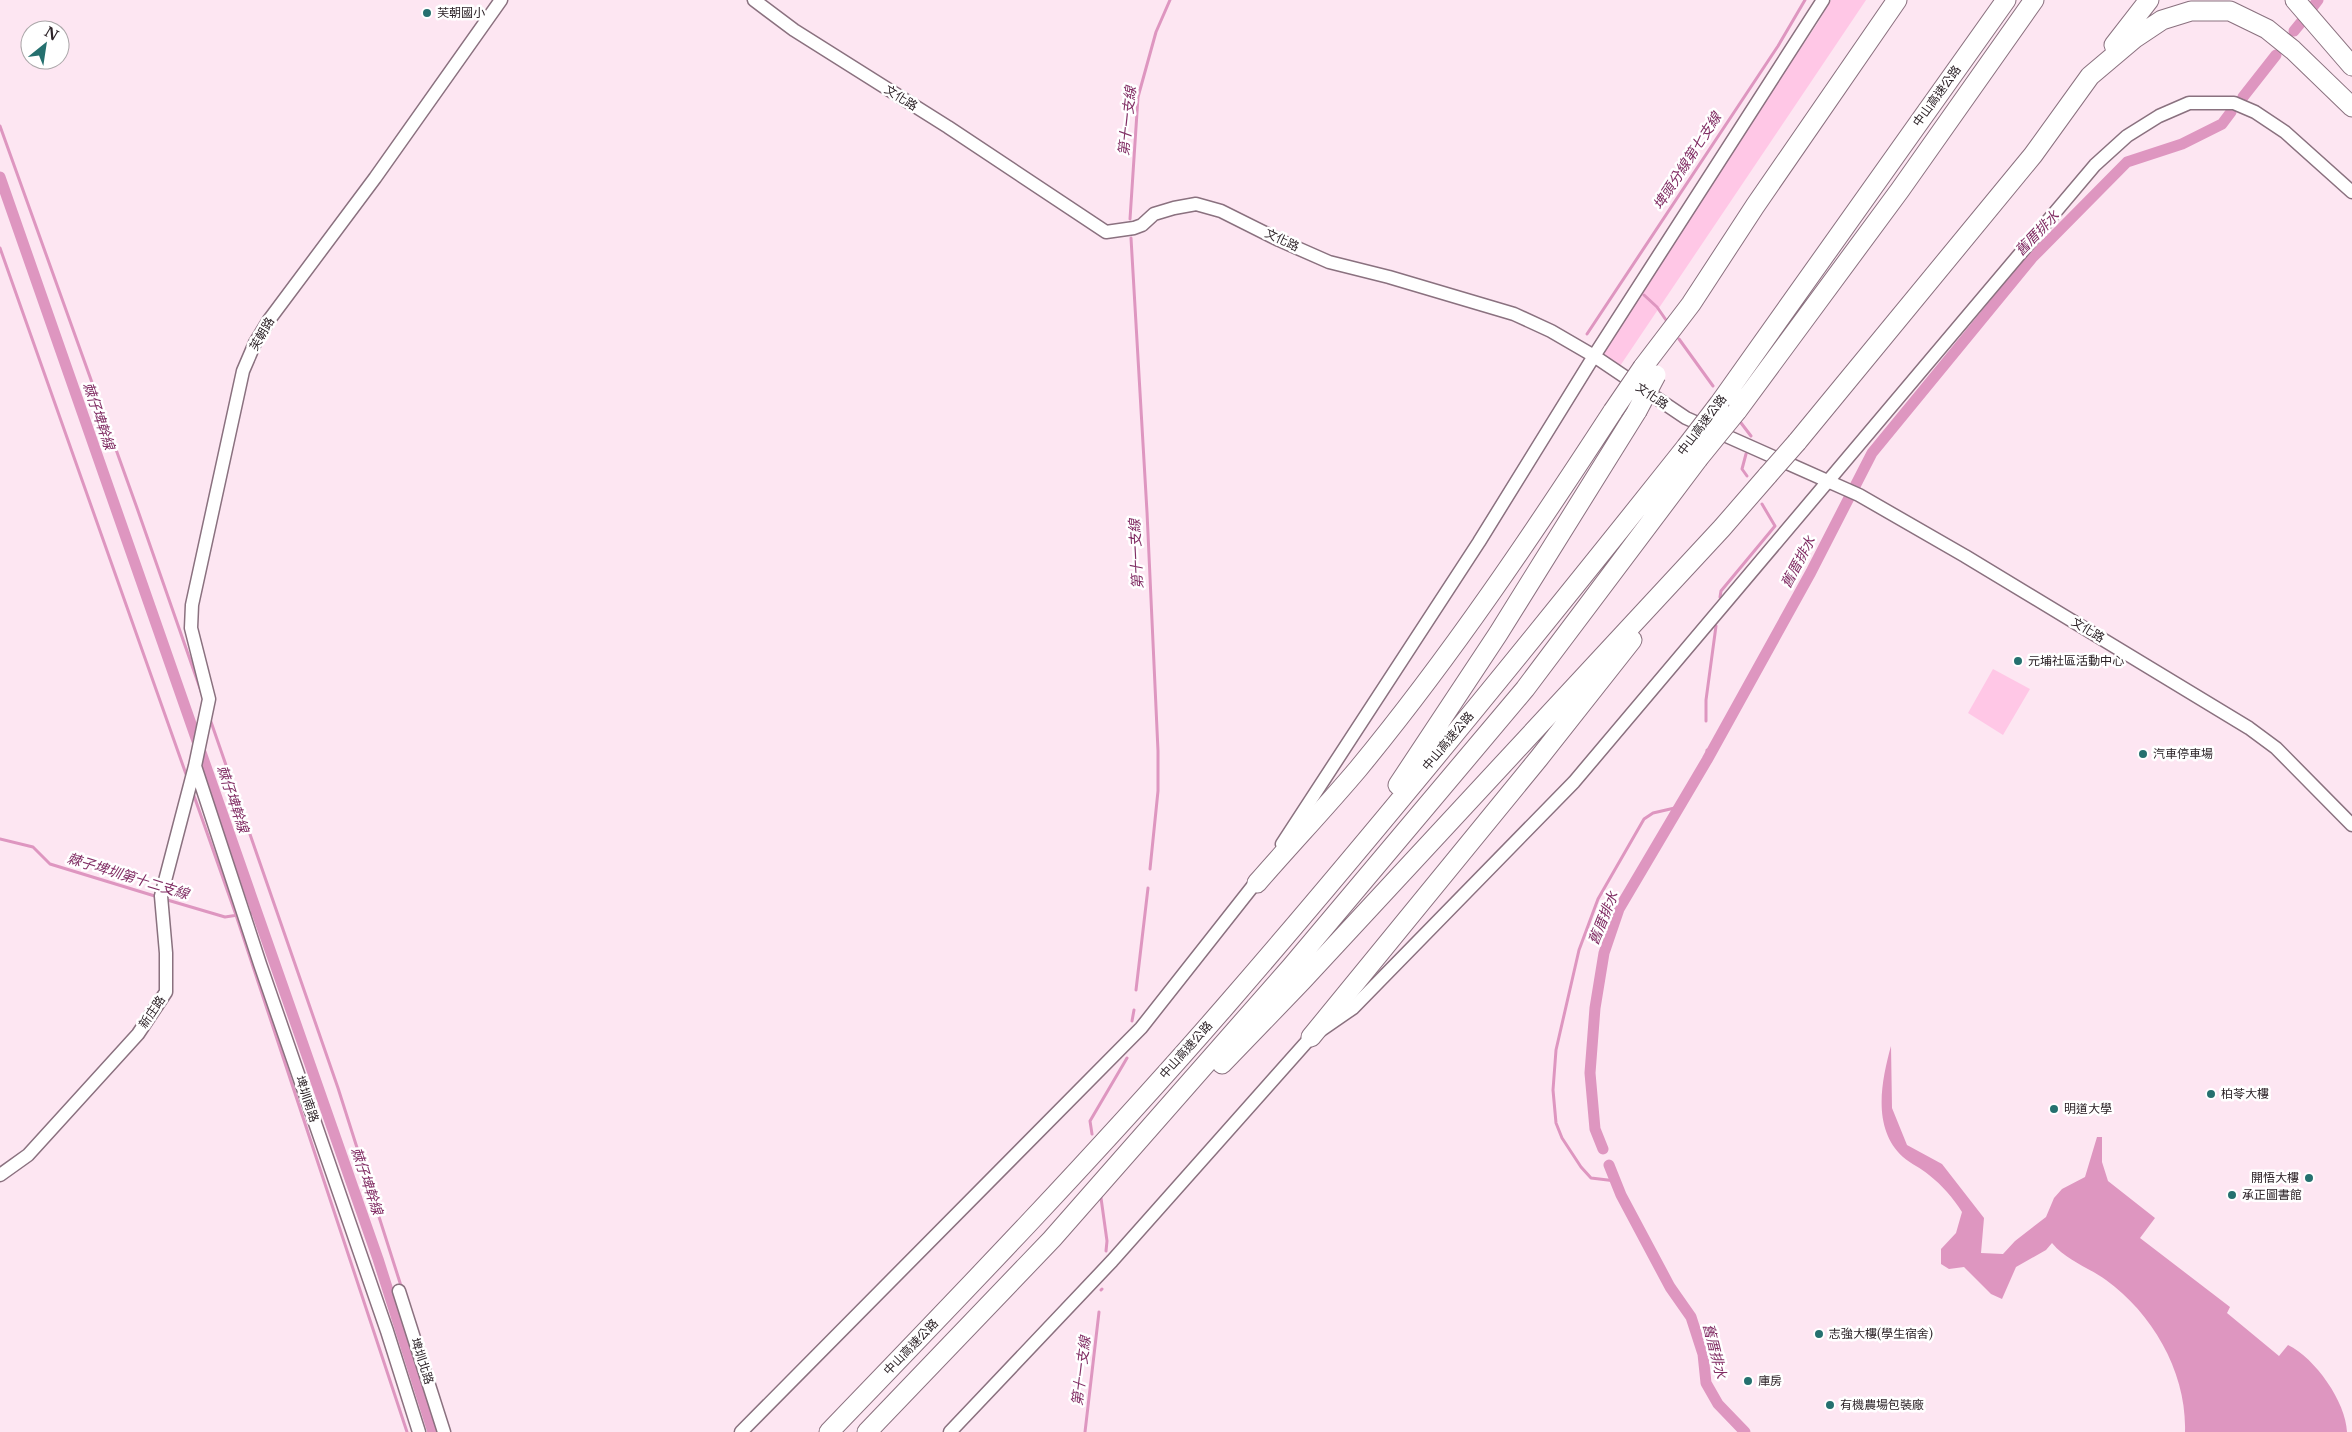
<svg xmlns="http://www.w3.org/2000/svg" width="2352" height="1432" font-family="'Libre Baskerville','Noto Sans TC',serif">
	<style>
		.green { fill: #ffc7e6 }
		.water { fill: #de96c0 }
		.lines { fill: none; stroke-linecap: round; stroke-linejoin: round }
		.stream { stroke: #de96c0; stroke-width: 3 }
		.canal { stroke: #de96c0; stroke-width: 11 }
		.minor-casing { stroke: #8a717f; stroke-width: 15 }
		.highway-casing { stroke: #8a717f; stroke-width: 21 }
		.minor { stroke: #fff; stroke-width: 12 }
		.highway { stroke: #fff; stroke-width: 19 }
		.highway-bridge-casing { stroke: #8a717f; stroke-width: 21; stroke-linecap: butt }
		.highway-bridge { stroke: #fff; stroke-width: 19 }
		.poi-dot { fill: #25706f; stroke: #fff; stroke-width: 2 }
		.labels { text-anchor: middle; stroke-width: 5; stroke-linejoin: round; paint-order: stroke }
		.poi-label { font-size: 12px; fill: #2d2328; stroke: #fff; text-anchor: start }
		.street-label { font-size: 12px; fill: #2d2328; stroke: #fff }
		.water-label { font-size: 14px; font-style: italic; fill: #812d64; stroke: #fff }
	</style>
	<rect width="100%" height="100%" fill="#fde6f2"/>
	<path class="green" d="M1831,0H1866L1620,366L1602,354L1724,161L1817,24Z
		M1993,669L2030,689L2003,735L1968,713Z"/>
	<path class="water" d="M1891,1046L1892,1108L1907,1145L1942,1164L1984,1218L1981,1253L2003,1254L2015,1241L2046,1217L2054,1198L2062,1189L2085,1177L2097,1137H2102V1162L2108,1181L2155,1218L2140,1238L2230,1307L2227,1313L2279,1356L2288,1345C2315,1358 2346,1402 2347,1432H2185C2187,1373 2153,1314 2106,1280C2088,1267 2067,1261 2052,1243L2046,1250L2016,1267L2002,1299L1991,1294L1964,1267L1949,1269L1941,1264V1249L1956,1233L1962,1212C1953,1198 1942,1185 1929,1175C1921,1168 1911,1164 1903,1157C1872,1129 1881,1082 1891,1046Z"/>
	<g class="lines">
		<path class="stream" d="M0,126L137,508L202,694
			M1130,219L1138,97L1156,32L1170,0
			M1131,238L1147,512L1158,751V791L1150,869
			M0,248L187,777
			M1644,295L1657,307L1666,320
			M1587,334L1778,46L1805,0
			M1679,339L1713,386
			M1738,419L1751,436
			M1746,454L1742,469L1747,476
			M1720,597L1721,591L1775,526L1762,504
			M210,719L338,1088L402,1289
			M1706,721V700L1716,626
			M1707,750V760
			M193,793L236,915L407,1432
			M0,839L33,847L50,864L158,897
			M164,899L225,917L238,915
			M246,914L256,912
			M1136,990L1148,888
			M1132,1021L1134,1010
			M1092,1134L1090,1121L1127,1058
			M1616,1181L1591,1178L1581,1167L1562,1138L1556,1123L1553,1090L1556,1050L1579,950L1598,899L1644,819L1653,813L1679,807
			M1101,1198L1107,1241L1106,1251
			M1101,1290L1102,1289
			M1085,1432L1099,1312"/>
		<path class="canal" d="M2312,8L2318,0
			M2294,31L2303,20
			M2243,97L2276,55
			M0,177L378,1259L433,1432
			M1603,1149L1595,1129L1590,1073L1595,1008L1604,953L1619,909L1707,760L1811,572L1872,453L2032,258L2127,162L2182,144L2222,124L2231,112
			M1609,1165L1621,1195L1670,1287L1691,1317L1703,1354L1706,1383L1718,1404L1745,1432"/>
		<defs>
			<path id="minor" d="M754,0L794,30L948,127L1106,232L1134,228L1142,225L1154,214L1174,208L1196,204L1221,211L1279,240L1329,262L1389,277L1514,314L1551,331L1594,356L1686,418L1859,495L1965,556L2249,728L2276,748L2352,825
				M195,766L260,964L387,1331L419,1432
				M1282,844L1479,542L1594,356L1823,0
				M0,1175L28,1155L138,1034L166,992V953L161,896L195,766L209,699L191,628L192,605L243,371L255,343L269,320L375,178L501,0
				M399,1291L444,1432
				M741,1432L1141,1028L1260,877
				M950,1432L1112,1261L1311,1037L1353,1008L1574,782L2095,165L2127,136L2159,116L2189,103H2234L2255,112L2285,132L2352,192"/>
			<path id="highway" d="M2295,0L2352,66
				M2114,45L2149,0
				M1643,367L1691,304L1755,206L1897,0
				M1719,404L2006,0
				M1737,411L1900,190L2034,0
				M1797,442L2033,155L2090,76L2135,38L2162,20L2191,11H2230L2267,29L2293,50L2352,107
				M1398,785L1498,634L1637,411
				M1257,883C1290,845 1325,808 1358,769C1451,656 1533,534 1613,411
				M1311,1037L1539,758L1632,640
				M1222,1064L1302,981L1722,528L1768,475
				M829,1432C963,1293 1096,1155 1223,1009C1382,826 1535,637 1686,447
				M867,1432L1052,1239L1291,967L1525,689L1698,459"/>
		</defs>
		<use href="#minor" class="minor-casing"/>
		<use href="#highway" class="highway-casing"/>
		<use href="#minor" class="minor"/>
		<use href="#highway" class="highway"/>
		<defs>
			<path id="highway-bridge" d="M1613,411L1643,367
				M1637,411L1656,375
				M1686,447L1719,404
				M1698,459L1737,411
				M1768,475L1797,442"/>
		</defs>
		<use href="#highway-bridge" class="highway-bridge-casing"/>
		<use href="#highway-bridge" class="highway-bridge"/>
	</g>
	<g class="poi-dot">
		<circle cx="427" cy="13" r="5"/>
		<circle cx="2018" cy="661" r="5"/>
		<circle cx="2143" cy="754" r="5"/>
		<circle cx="2211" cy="1094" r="5"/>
		<circle cx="2054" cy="1109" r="5"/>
		<circle cx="2309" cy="1178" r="5"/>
		<circle cx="2232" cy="1195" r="5"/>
		<circle cx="1819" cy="1334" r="5"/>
		<circle cx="1748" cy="1381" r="5"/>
		<circle cx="1830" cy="1405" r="5"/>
	</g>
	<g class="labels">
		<g class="poi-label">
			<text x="437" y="17">芙朝國小</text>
			<text x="2028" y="665">元埔社區活動中心</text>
			<text x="2153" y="758">汽車停車場</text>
			<text x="2221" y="1098">柏苓大樓</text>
			<text x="2064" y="1113">明道大學</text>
			<text x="2299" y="1182" text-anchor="end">開悟大樓</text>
			<text x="2242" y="1199">承正圖書館</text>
			<text x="1829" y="1338">志強大樓(學生宿舍)</text>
			<text x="1758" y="1385">庫房</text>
			<text x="1840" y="1409">有機農場包裝廠</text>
		</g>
		<g class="street-label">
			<text transform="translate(1937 96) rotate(-54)" y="4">中山高速公路</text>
			<text transform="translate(901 98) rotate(32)" y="4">文化路</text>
			<text transform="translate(1282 240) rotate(25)" y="4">文化路</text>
			<text transform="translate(262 334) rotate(-60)" y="4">芙朝路</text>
			<text transform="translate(1652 396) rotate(34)" y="4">文化路</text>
			<text transform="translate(1702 425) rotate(-53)" y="4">中山高速公路</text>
			<text transform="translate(2088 630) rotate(31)" y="4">文化路</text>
			<text transform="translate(1448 741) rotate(-50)" y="4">中山高速公路</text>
			<text transform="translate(152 1012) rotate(-56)" y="4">新庄路</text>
			<text transform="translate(1186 1050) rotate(-48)" y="4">中山高速公路</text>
			<text transform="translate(307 1099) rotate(71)" y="4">埤圳南路</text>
			<text transform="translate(911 1347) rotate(-46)" y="4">中山高速公路</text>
			<text transform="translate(422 1361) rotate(72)" y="4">埤圳北路</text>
		</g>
		<g class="water-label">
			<text transform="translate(1127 121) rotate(-84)" y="5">第十一支線</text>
			<text transform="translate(1687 161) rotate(-57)" y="5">埤頭分線第七支線</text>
			<text transform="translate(2037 233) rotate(-46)" y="5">舊厝排水</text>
			<text transform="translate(99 416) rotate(71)" y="5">棘仔埤幹線</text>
			<text transform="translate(1136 554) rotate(-93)" y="5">第十一支線</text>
			<text transform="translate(1798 562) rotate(-62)" y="5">舊厝排水</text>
			<text transform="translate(233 799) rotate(71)" y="5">棘仔埤幹線</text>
			<text transform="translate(128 876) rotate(17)" y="5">棘子埤圳第十二支線</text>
			<text transform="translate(1603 918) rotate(-68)" y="5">舊厝排水</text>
			<text transform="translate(367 1181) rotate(71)" y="5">棘仔埤幹線</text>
			<text transform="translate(1715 1351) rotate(76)" y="5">舊厝排水</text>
			<text transform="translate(1081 1371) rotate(-83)" y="5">第十一支線</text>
		</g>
	</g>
	<g transform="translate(45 45) rotate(30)"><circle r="24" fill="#ffffff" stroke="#aba7a9"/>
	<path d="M0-4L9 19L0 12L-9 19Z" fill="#25706f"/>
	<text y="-8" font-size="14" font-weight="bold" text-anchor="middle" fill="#2d2328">N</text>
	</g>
</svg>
